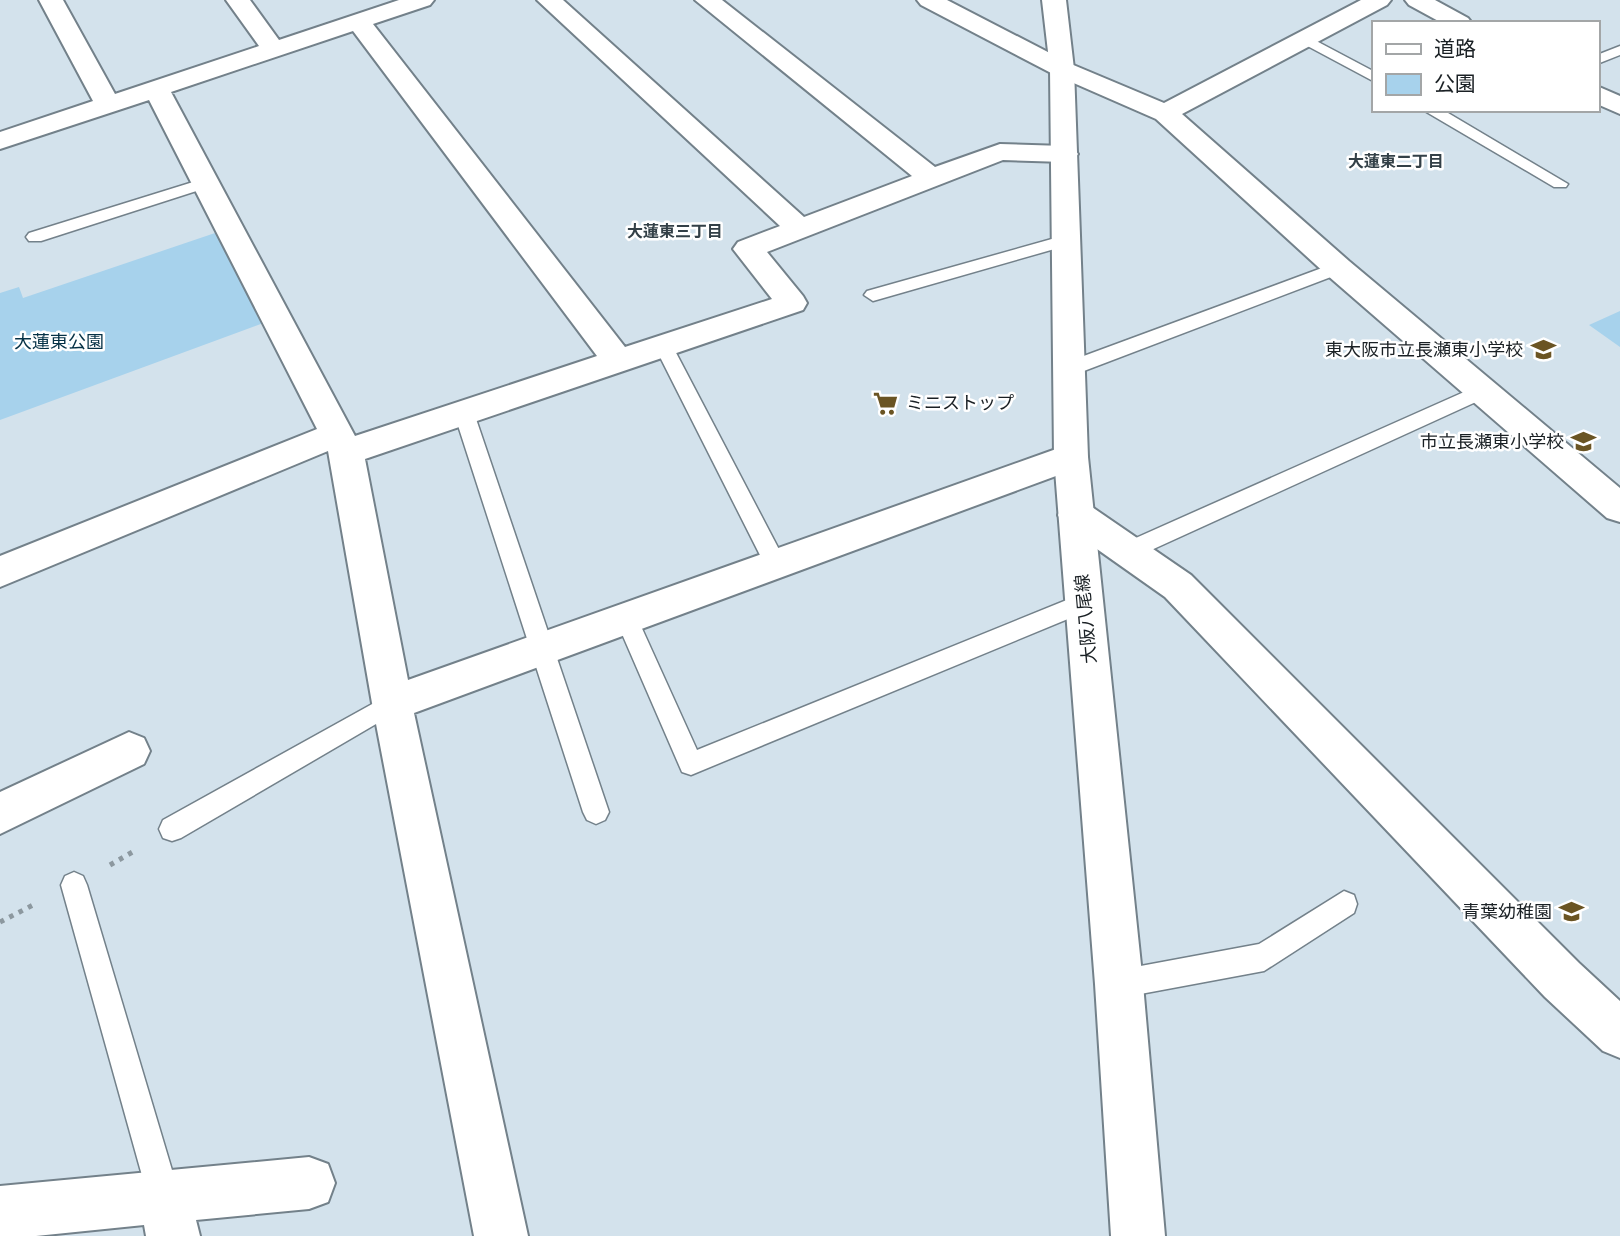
<svg xmlns="http://www.w3.org/2000/svg" width="1620" height="1236" font-family="'Varela Round','Noto Sans JP',sans-serif">
	<style>
		.green { fill: #a7d2ec }
		.lines { fill: none; stroke-linecap: round; stroke-linejoin: round }
		.service-casing { stroke: #73818a; stroke-width: 3 }
		.minor-casing { stroke: #73818a; stroke-width: 4 }
		.secondary-casing { stroke: #73818a; stroke-width: 4 }
		.path { stroke: #8c989f; stroke-width: 5; stroke-dasharray: 4.5 6; stroke-linecap: butt }
		.service { fill: #fff; fill-rule: evenodd }
		.minor { fill: #fff; fill-rule: evenodd }
		.secondary { fill: #fff; fill-rule: evenodd }
		.labels { text-anchor: middle; stroke-width: 5; stroke-linejoin: round; paint-order: stroke }
		.far-neighbourhood-label { font-size: 16px; font-weight: bold; fill: #334047; stroke: #fff }
		.park-label { font-size: 18px; fill: #053146; stroke: #fff }
		.poi-label { font-size: 18px; fill: #1a2024; stroke: #fff; text-anchor: end }
		.street-label { font-size: 18px; fill: #1a2024; stroke: #fff }
	</style>
	<rect width="100%" height="100%" fill="#d3e2ec"/>
	<path class="green" d="M218,232L266,322L0,420V293L19,287L23,298Z
		M1620,311V347L1589,325Z"/>
	<g class="lines">
		<defs>
			<path id="service" d="M1305,35L1373,71V81L1300,42L1298,39Z
				M1620,46V55L1597,64V55Z
				M1423,110H1443L1568,184L1566,187H1554Z
				M206,178L212,180L214,183L212,186L41,241H29L26,237L29,233Z
				M1066,235L1072,236L1075,240L1072,244L873,301L864,295L867,291Z
				M1338,262L1344,264L1347,268L1344,272L1076,374H1062L1059,369L1062,364Z
				M664,341L671,342L673,347L784,559L787,565L784,571L776,574L768,571L655,347L657,342Z
				M1482,384L1489,386L1492,391L1489,396L1136,557L1128,560L1120,557L1117,551L1120,545Z
				M464,406L471,408L474,413L609,812L605,820L596,824L587,820L583,812L454,413L457,408Z
				M1084,593L1092,595L1095,602L1092,609L691,775L682,772L616,620L619,613L627,611L635,613L697,750Z
				M392,693L400,696L404,703L400,710L181,838L172,841L163,838L159,829L163,820Z
				M74,872L83,876L87,885L180,1197L175,1208L164,1213L153,1208L148,1197L61,885L65,876Z
				M1344,891L1354,895L1357,904L1354,913L1264,971L1119,998L1109,994L1105,984L1109,974L1119,970L1259,944Z"/>
			<path id="minor" d="M39,0H63L115,94L259,46L226,0H250L279,40L399,0H434L430,5L373,24L625,347L772,299L733,249L738,242L780,226L537,0H563L804,217L912,176L695,0H722L935,167L1000,144L1064,146L1074,148L1078,154L1074,160L1064,162L1003,160L767,252L803,296L807,303L803,310L365,459L408,680L1059,448L1071,444L1083,448L1088,457L1083,466L414,713L528,1236H474L372,703L328,451L0,587V556L317,429L149,100L0,149V132L93,101ZM353,31L597,356L355,436L171,92Z
				M917,0H947L1071,64L1164,103L1361,0H1391L1387,5L1182,114L1349,261L1620,488V522L1607,518L1327,275L1156,119L1053,74L921,5Z
				M1405,0H1435L1468,18L1472,23H1442L1409,5Z
				M1597,86L1620,96V114L1597,104Z
				M1076,501L1089,505L1191,575L1579,963L1620,1001V1058L1603,1051L1545,997L1165,597L1063,525L1058,515L1063,505Z
				M129,732L144,738L150,751L144,764L0,834V792Z
				M309,1157L328,1164L335,1183L328,1202L309,1209L196,1220L200,1236H146L144,1225L36,1236H0V1186Z"/>
			<path id="secondary" d="M1042,0H1066L1074,69L1088,457L1143,984L1165,1236H1111L1095,984L1054,457L1050,69Z"/>
		</defs>
		<use href="#service" class="service-casing"/>
		<use href="#minor" class="minor-casing"/>
		<use href="#secondary" class="secondary-casing"/>
		<path class="path" d="M110,865L136,850
			M0,922L37,903"/>
		<use href="#service" class="service"/>
		<use href="#minor" class="minor"/>
		<use href="#secondary" class="secondary"/>
	</g>
	<defs>
		<symbol id="school-bare" viewBox="-9 -9 18 18"><path d="M0-5L7-2L0 1L-7-2ZM-4 1L0 2.5L4 1V4Q0 6-4 4Z" fill="#6a5423" stroke="#fff" stroke-width="2.5" paint-order="stroke"/></symbol>
		<symbol id="supermarket-bare" viewBox="-9 -9 18 18"><path d="M-6-5.5h2.5l.6 2H6L4.5 2H-2.5L-4.4-4H-6ZM-1.5 3.2a1.3 1.3 0 1 0 .1 0ZM3 3.2a1.3 1.3 0 1 0 .1 0Z" fill="#6a5423" stroke="#fff" stroke-width="2.5" paint-order="stroke"/></symbol>
	</defs>
	<g fill-rule="evenodd">
		<use href="#school-bare" x="1526" y="332" width="35" height="35"/>
		<use href="#supermarket-bare" x="868" y="386" width="35" height="35"/>
		<use href="#school-bare" x="1566" y="424" width="35" height="35"/>
		<use href="#school-bare" x="1554" y="894" width="35" height="35"/>
	</g>
	<g class="labels">
		<g class="far-neighbourhood-label">
			<text x="1396" y="167">大蓮東二丁目</text>
			<text x="675" y="237">大蓮東三丁目</text>
		</g>
		<g class="park-label">
			<text x="59" y="348">大蓮東公園</text>
		</g>
		<g class="poi-label">
			<text x="1523" y="356">東大阪市立長瀬東小学校</text>
			<text x="906" y="409" text-anchor="start">ミニストップ</text>
			<text x="1564" y="448">市立長瀬東小学校</text>
			<text x="1552" y="918">青葉幼稚園</text>
		</g>
		<g class="street-label">
			<text transform="translate(1086 619) rotate(-95)" y="6">大阪八尾線</text>
		</g>
	</g>
	<rect x="1372" y="21" width="228" height="91" fill="#ffffff" stroke="#a3a6a7" stroke-width="2"/>
	<rect x="1386" y="44" width="35" height="10" fill="#ffffff" stroke="#a3a6a7" stroke-width="2"/>
	<text x="1434" y="56" font-size="21" fill="#1a2024">道路</text>
	<rect x="1386" y="74" width="35" height="21" fill="#a7d2ec" stroke="#a3a6a7" stroke-width="2"/>
	<text x="1434" y="91" font-size="21" fill="#1a2024">公園</text>
</svg>
